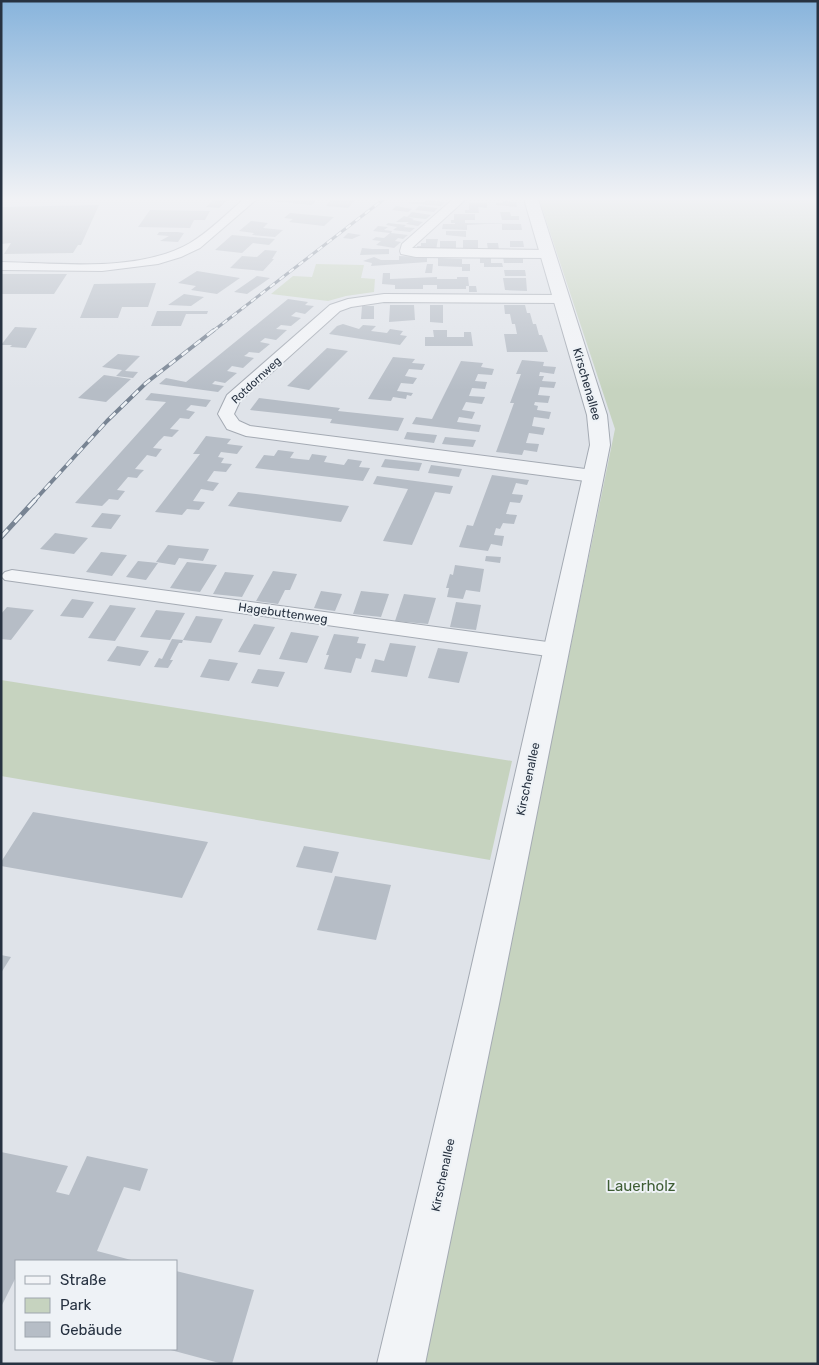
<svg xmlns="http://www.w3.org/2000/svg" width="819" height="1365" font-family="Rubik,sans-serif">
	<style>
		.green { fill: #c6d3bf }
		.building { fill: #b6bdc6 }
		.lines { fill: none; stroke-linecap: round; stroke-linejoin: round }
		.minor-casing { stroke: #a4aab3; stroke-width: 2 }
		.tertiary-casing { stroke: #a4aab3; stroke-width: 2 }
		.minor { fill: #f2f4f7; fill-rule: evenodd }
		.tertiary { fill: #f2f4f7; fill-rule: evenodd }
		.rail-far2-casing { stroke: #788493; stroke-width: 3 }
		.rail-far1-casing { stroke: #788493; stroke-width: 4 }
		.rail-casing { stroke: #788493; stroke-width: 5 }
		.rail-far2 { stroke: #eef2f6; stroke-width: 2; stroke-dasharray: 6; stroke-linecap: butt }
		.rail-far1 { stroke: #eef2f6; stroke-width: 2.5; stroke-dasharray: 8; stroke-linecap: butt }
		.rail { stroke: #eef2f6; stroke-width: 3; stroke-dasharray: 10; stroke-linecap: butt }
		.labels { text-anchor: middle; stroke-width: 4; stroke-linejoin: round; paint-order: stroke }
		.far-street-label { font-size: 11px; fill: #273241; stroke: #eef2f6 }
		.street-label { font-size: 12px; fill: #273241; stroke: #eef2f6 }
		.near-park-label { font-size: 15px; fill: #3e5d34; stroke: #eef2f6 }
	</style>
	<rect width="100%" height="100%" fill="#dfe3e9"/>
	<path class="green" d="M539,199H818V1364H424L615,429Z
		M316,264L364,265L361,278L375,279L374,292L346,296L328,301L271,294L293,276L312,277Z
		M1,680L512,761L490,860L1,776Z"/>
	<path class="building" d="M215,199H229L219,208L206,207Z
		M273,199H317L312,205L270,201Z
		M332,199H356L348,208L326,206Z
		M426,200L445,202L441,206L407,203L410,202H424Z
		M503,201L516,202L517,207L496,205V203H503Z
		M469,203H487V208L478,207L479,213H465V210H469Z
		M99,205L81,245H78L73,253L4,254L11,243L1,244V207Z
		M396,206L412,209L408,212L392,210Z
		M419,206L438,208L434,212L415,210Z
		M150,210L210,211L205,220H194L190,228L138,227Z
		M412,212L431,215L426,219L407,217Z
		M500,212H510L511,216H519V220H502Z
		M290,213L334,217L324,226L289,222L293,219L284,218Z
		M454,214H475V220H465V223L521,224L522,230H502V224H485L467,225V230L442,229L443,224H455V223H451V220H454Z
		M404,216L414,219L412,220L423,222L418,226L406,224L409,222H396Z
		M251,221L268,223L263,228L283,230L275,237L252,235L254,233L239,231Z
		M388,223L406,225L404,227L415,228L410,232L393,230L397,227L386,225Z
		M378,226L388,227L384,230L392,231L391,233L408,235L403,239L398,238L395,241L401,242L394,248L376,245L381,241L372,240L376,237L384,238L390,233L373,231Z
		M446,231H466V237L446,235Z
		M159,232H178L184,233L178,242L160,241L169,236L157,235Z
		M348,233L361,235L352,239L343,238Z
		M232,235L275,239L269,245L253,243L242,253L215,250Z
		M426,239H438L436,250H417V246H421V243H426Z
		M463,240H478V250L463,249Z
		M440,241H456V250L440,249Z
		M510,241H523L524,247H510Z
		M487,243H498L499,250H488Z
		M362,248L372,249H389V254L360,255Z
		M265,250L277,251L272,259H274L263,271L230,268L242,256L257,257Z
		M399,256L427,257V262L371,266L372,263L363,261L374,257L381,260H399Z
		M503,257L523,258V263H504Z
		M438,258L462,259V264H470V271H462V267L438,266Z
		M480,258H491V263H502L503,267H484V263H480Z
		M427,264H433L432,273H425Z
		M504,270H525L526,276H505Z
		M197,271L240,278L217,294L191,290L196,286L178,283Z
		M383,273H390V279L437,277V279H457V277H468L469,286H476L477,292H469V286H466V289H437V285H423V289H395V285L382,284Z
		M1,274H67L54,294H1Z
		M257,276L270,278L247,294L234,292Z
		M503,278H526L527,291L505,290Z
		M156,283L148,307H122L118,318H80L94,284Z
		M184,294L204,297L191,306L168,305Z
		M288,299L308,302L305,305L314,306L305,314L296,312L291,316L301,318L291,326L281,325L276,329L287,330L276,340L265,338L260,342L270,344L259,353L249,352L247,354L244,356L254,358L243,368L232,366L227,371L237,373L225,383L215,381L212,384L224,386L218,392L159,384L166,378L186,382Z
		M390,305H414L415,320L389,322Z
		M430,305H443V323L430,322Z
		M504,305H525L527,313H530L533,324H536L539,335H542L548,352H507L504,334H517L515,324H512L510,314H505Z
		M362,306H374V319H361Z
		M157,311H208L207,314H186L181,326H151Z
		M343,324L359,329L363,325L376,326L371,331L387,333L390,329L403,331L400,335L407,336L400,345L329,334L337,326Z
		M15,327L37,328L26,348L10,347L12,345H1Z
		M433,330H447V337H464V332H471L473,346H425V337H434Z
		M327,348L348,351L309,390L287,386Z
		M118,354L140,356L125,371L138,372L133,378L116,376L122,370L102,367Z
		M393,357L415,359L412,363L425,364L422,370L409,369L405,376L417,378L413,384L401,383L397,391L413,393L411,396L407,395L406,399L393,397L391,401L368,399Z
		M522,360L544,362L543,366L556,367L554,374L540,372L539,376H544L542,381L556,382L554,388L540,387L538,395L550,396L548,403L535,402L534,405L538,406L537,410L551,412L549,419L534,417L532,426L545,428L543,435L529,433L526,443L539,444L537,452L524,450L522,455L496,452L514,403H510L521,374H516Z
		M461,361L483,363L481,367L494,369L492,375L478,374L475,381L487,382L485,389L472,388L469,396L485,397L482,404L466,402L462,410L475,412L472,419L459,417L457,422L481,425L479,432L412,424L416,417L432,419Z
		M104,375L131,379L106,402L78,398Z
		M151,393L211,400L206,407L191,405L186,410L195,412L189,419L180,418L170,429L179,430L172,437L164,436L159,441L153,448L162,449L156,457L147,455L135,469L144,470L140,474L137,478L128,477L117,490L125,491L118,500L109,499L102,506L75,503L166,402L145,400Z
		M259,398L340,408L338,411L404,418L398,431L330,423L332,419L250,410Z
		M407,432L437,435L434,443L404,439Z
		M206,436L231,439L227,444L243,446L237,454L221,452L218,457L224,458L221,463L232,464L226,472L214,471L207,481L219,483L213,491L201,489L193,501L205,502L199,510L187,509L182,515L155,512L200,454H193Z
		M445,437L476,440L473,447L442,444Z
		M278,450L294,452L290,458L299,459L309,460L312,454L327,456L324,462L344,465L348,459L362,461L359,467L370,468L363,481L255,468L264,455L274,456Z
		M385,459L422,463L419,471L381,467Z
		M431,465L462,469L459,477L428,473Z
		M492,475L529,480L527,485L516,483L512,494L523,495L522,499L520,503L510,502L506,514L517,515L514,524L503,523L500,529L496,528L494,535L504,536L502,546L491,544L488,551L459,547L467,525L473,526Z
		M377,476L453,486L450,494L435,492L412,545L383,541L408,489L373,484Z
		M238,492L256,494L349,506L341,522L228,506Z
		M102,513L121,515L111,529L91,527Z
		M55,533L88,538L74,554L40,549Z
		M168,545L186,547L209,549L203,561L179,558L175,565L156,562Z
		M101,552L127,555L112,576L86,572Z
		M486,556L501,557L500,563L485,561Z
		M138,561L158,563L146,580L126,577Z
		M187,562L217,565L200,592L170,588Z
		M455,565L484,569L480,592L466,590L463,599L447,597L449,588H446L450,574L453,575Z
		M273,571L297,574L290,590H285L278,604L256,601Z
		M225,572L254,575L242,597L213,594Z
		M321,591L342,594L335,611L314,608Z
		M361,591L389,594L381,617L353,614Z
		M404,594L436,598L428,624L395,621Z
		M72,599L94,602L83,618L60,616Z
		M456,602L481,605L476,630L450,627Z
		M110,605L136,608L115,641L88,638Z
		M7,607L34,610L11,640L1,639V614Z
		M156,610L185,613L170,640L140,637Z
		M196,616L223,619L211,643L183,640Z
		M254,624L275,627L260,655L238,652Z
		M291,632L319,636L307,663L279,659Z
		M334,634L359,637L357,643L366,644L361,659L356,658L351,673L324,669L329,655H326Z
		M172,639L183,640L182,643H179L170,660H173L168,668L154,667L159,658L162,659Z
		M390,643L416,646L407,677L371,672L375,659L384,661Z
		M117,646L149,651L140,666L107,661Z
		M438,648L468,652L459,683L428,678Z
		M209,659L238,663L229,681L200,677Z
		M258,669L285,672L278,687L251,683Z
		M33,812L208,842L182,898L1,866V862Z
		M304,846L339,852L332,873L296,867Z
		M335,876L391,885L376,940L317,930Z
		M1,955L11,957L1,973Z
		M1,1152L68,1166L56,1192L69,1195L87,1156L148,1169L140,1191L124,1187L97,1251L135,1261H16V1277L1,1307Z
		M176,1271L254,1290L232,1364H223L167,1349H176Z"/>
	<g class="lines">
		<defs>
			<path id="minor" d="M244,199H257L200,248L181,257L158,264L102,271L1,270V262C59,263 138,273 190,243C209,232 227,213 244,199Z
				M453,199H466L412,248L548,250L554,254L548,258L416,257L401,254L400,251L402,244Z
				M384,294L562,295L569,299L562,303L384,302L351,307L340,311L240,401L234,414L239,421L250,426L593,470L600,472L602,476L600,480L593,482L246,436L227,429L218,414L227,395L330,305L348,299Z
				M12,570L555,643L563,645L566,650L563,655L555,657L5,580L1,576L5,572Z"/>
			<path id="tertiary" d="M524,199H538L607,415L610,445L499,1004L425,1364H377L463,1004L590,445L587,415Z"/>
		</defs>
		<use href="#minor" class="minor-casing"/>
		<use href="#tertiary" class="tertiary-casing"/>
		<use href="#minor" class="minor"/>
		<use href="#tertiary" class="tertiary"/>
		<defs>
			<path id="rail-far2" d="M213,331L384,199"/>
			<path id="rail-far1" d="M34,501L107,421L146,383L214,330"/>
			<path id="rail" d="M1,537L35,500"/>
		</defs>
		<use href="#rail-far2" class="rail-far2-casing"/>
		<use href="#rail-far1" class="rail-far1-casing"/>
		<use href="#rail" class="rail-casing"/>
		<use href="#rail-far2" class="rail-far2"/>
		<use href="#rail-far1" class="rail-far1"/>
		<use href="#rail" class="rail"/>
	</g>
	<linearGradient id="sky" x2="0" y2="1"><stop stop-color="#88b4dc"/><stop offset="0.51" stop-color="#f1f2f5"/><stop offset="1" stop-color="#f1f2f5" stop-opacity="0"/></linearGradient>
	<rect width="819" height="390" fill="url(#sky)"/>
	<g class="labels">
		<g class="far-street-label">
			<text transform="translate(256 380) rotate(-43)" y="4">Rotdornweg</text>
		</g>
		<g class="street-label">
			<text transform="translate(587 384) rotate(74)" y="4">Kirschenallee</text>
			<text transform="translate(283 613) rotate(8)" y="4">Hagebuttenweg</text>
			<text transform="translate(528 779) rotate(-78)" y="4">Kirschenallee</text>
			<text transform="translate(443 1175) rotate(-78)" y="4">Kirschenallee</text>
		</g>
		<g class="near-park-label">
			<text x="641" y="1191">Lauerholz</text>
		</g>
	</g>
	<rect width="819" height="1365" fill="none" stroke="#273241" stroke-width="5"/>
	<rect x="15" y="1260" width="162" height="90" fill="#eef2f6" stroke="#9ea5ae"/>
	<rect x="25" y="1276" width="25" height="8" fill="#f2f4f7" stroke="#9ea5ae"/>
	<text x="60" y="1285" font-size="15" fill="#273241">Straße</text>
	<rect x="25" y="1298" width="25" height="15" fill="#c6d3bf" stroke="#9ea5ae"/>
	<text x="60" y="1310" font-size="15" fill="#273241">Park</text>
	<rect x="25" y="1322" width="25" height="15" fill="#b6bdc6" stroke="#9ea5ae"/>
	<text x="60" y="1335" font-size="15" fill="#273241">Gebäude</text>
</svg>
